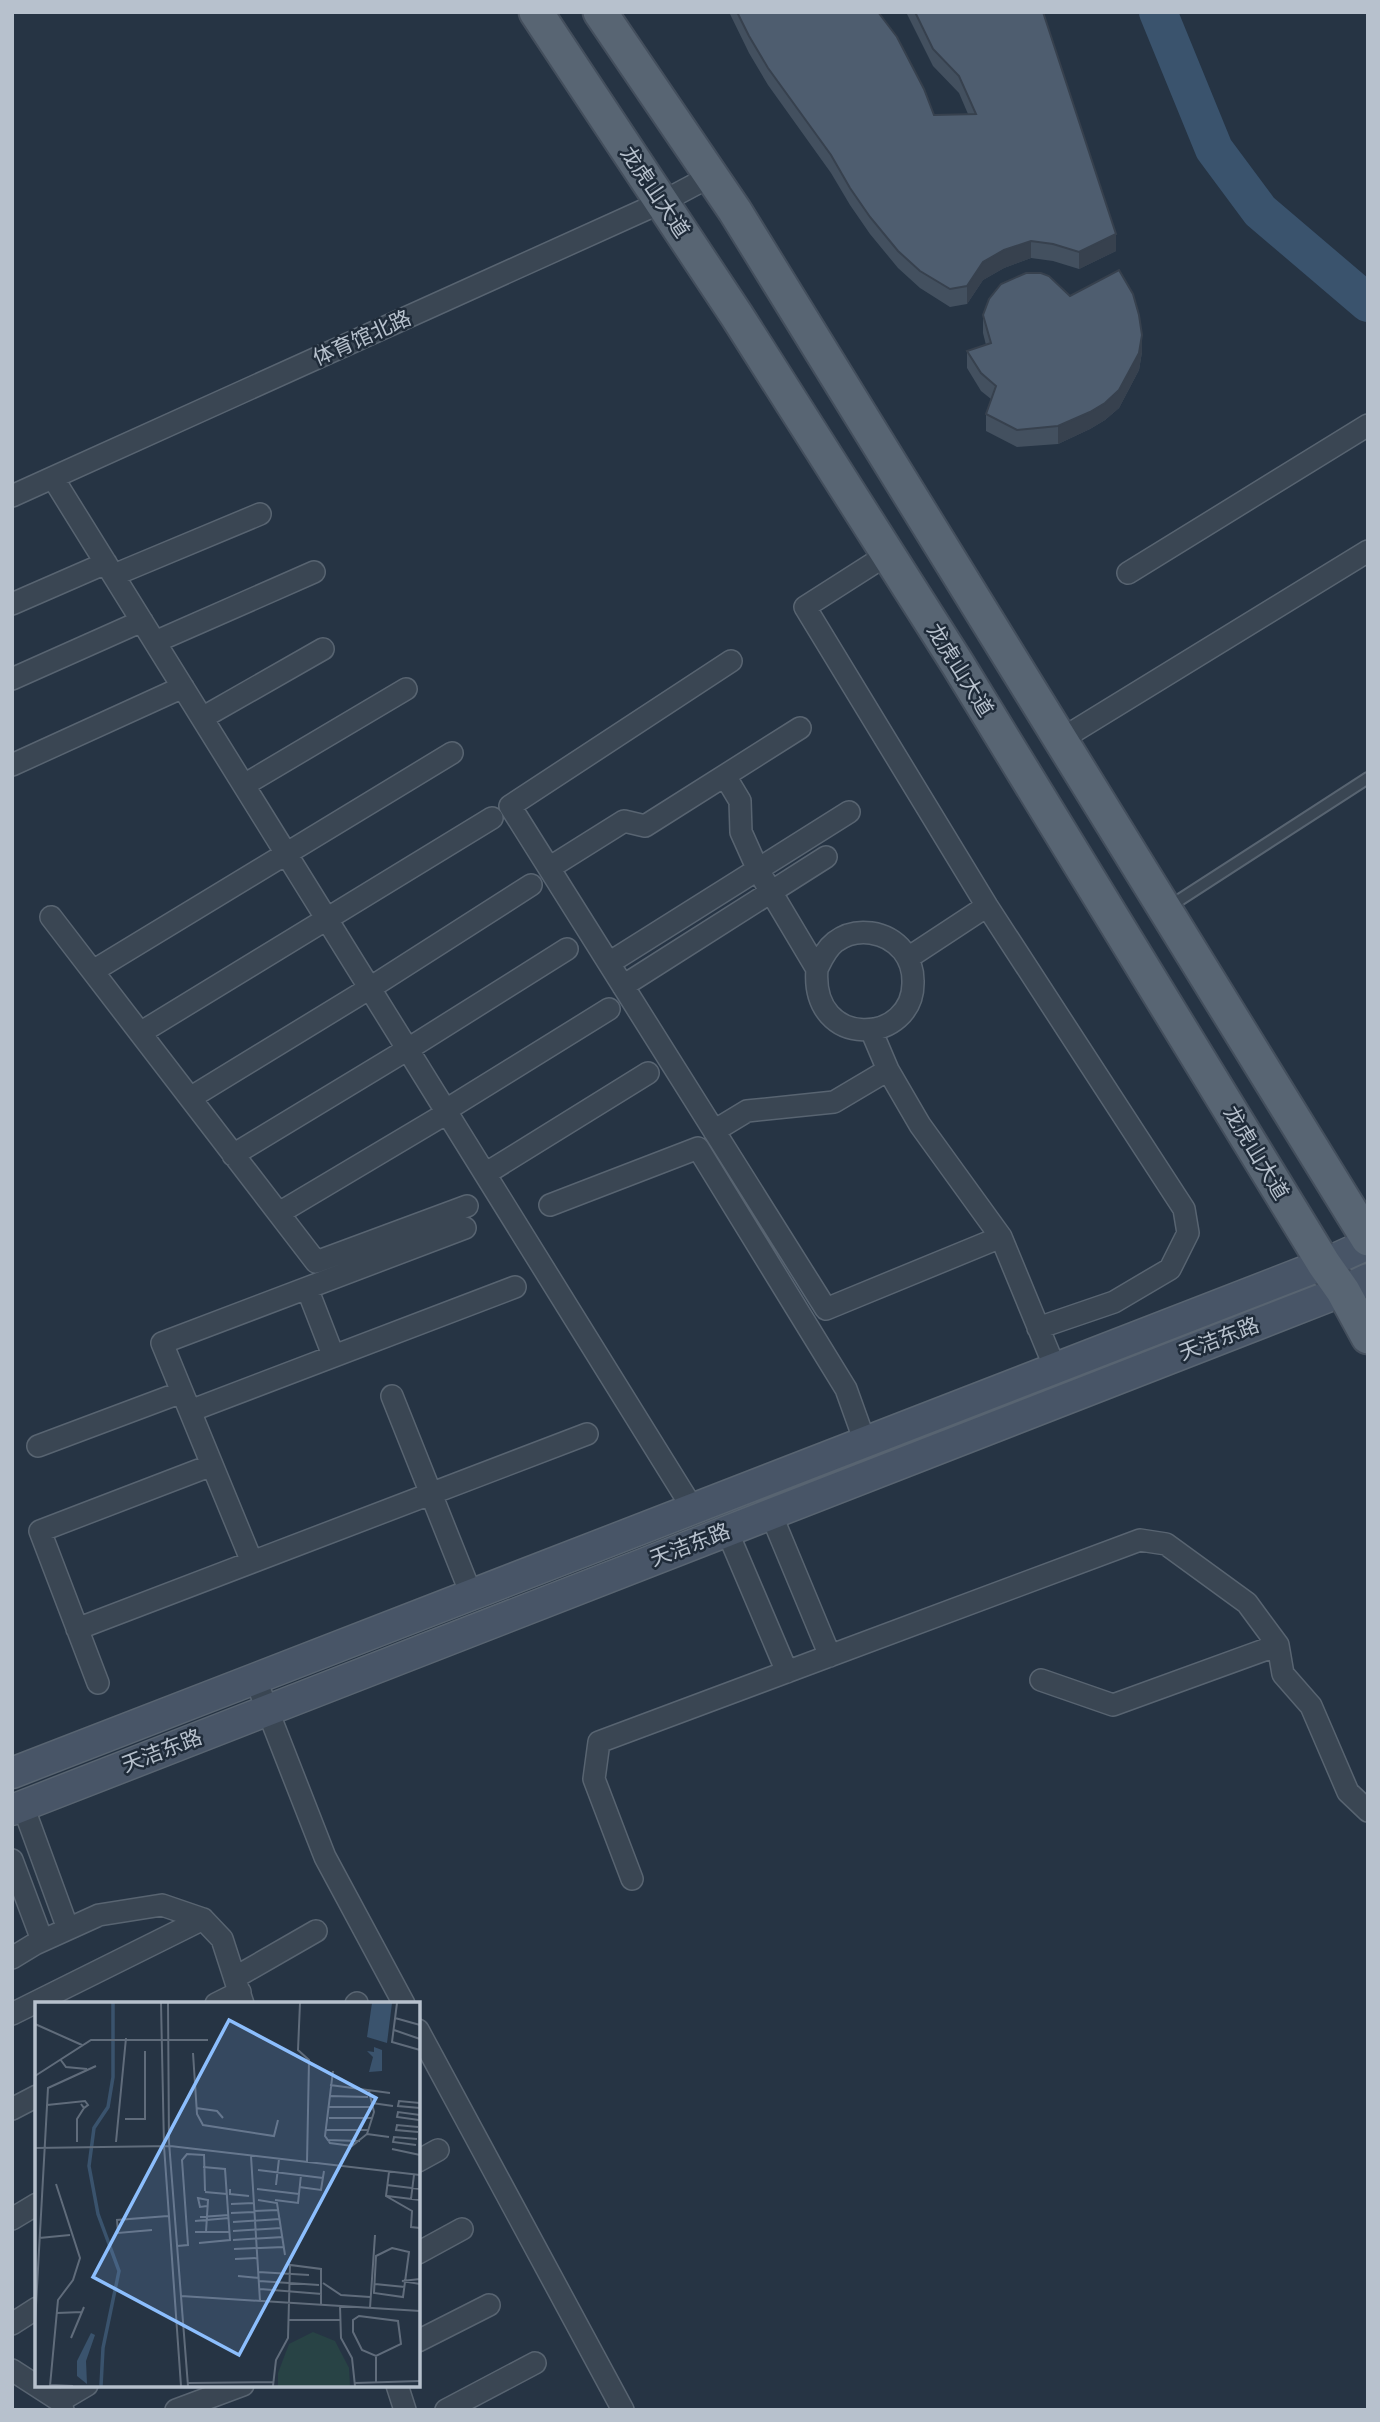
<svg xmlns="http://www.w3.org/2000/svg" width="1380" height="2422" font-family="Helvetica,'Noto Sans SC',sans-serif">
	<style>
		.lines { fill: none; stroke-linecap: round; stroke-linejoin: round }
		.river { stroke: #3a536d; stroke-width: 38 }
		.lane-casing { stroke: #586471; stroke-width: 14 }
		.street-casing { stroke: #586471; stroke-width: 24 }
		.secondary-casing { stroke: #586471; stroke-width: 33 }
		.primary-casing { stroke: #444f5d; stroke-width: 37 }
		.lane { stroke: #3a4653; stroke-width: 10 }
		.street { stroke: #3a4653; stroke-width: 21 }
		.secondary { stroke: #485567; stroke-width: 30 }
		.primary { stroke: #586573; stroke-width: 33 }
		.wall { fill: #43505f }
		.shaded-wall { fill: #37414e }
		.building { fill: #4e5d6f; stroke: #37414e; stroke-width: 2 }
		.labels { text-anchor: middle; stroke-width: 5; stroke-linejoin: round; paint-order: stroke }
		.street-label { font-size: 21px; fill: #b7c1cd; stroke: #1f2b39 }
		.inset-river { fill: none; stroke: #3a536d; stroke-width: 3.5 }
		.inset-road { fill: none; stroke: #606c7b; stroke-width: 2 }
		.view { fill: #8cbefd; fill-opacity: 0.15; stroke: #8cbefd; stroke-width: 3.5 }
		.inset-edge { fill: none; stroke: #b7c1cd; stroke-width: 3.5 }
	</style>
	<rect width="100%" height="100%" fill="#263444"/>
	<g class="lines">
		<path class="river" d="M1158,12L1214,149L1260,211L1368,303"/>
		<defs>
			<path id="lane" d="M1167,908L1368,778"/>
			<path id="street" d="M53,478L693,1509
				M12,496L662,202L711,176
				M888,554L805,607L987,906L1184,1209L1188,1233L1170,1269L1114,1302L1038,1328
				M1128,573L1368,425
				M114,575L260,514
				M12,604L106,563
				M155,642L314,572
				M731,661L510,806L826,1309L1001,1237
				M12,679L142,621
				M202,718L323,649
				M1060,740L1368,551
				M12,765L183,687
				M725,776L740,801L741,832L758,870L817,969C810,1051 915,1045 913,981C913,969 910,960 903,951C887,931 856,926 835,942C826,949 822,959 817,969
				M244,785L406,689
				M549,868L624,821L645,826L800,728
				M51,917L316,1262L467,1206
				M908,958L987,906
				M609,963L849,812
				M93,971L452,753
				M623,986L826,857
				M140,1033L492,818
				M888,1070L920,1125L1001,1237L1055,1368
				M190,1098L370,988L531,885
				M446,1110L609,1009
				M714,1131L747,1111L834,1102L888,1070L871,1030
				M233,1155L408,1049L567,949
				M485,1174L648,1073
				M550,1205L698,1148L846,1389L865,1442
				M279,1213L447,1113
				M307,1288L333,1355
				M392,1396L471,1594
				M190,1411L515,1287
				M38,1446L182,1392
				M771,1514L830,1656
				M727,1531L787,1672
				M252,1562L162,1343L465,1228
				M77,1629L587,1434
				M255,1678L325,1857L404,2004
				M1041,1680L1113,1705L1278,1645
				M98,1683L40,1531L212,1465
				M23,1806L68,1929
				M12,1860L42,1940
				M632,1879L594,1779L599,1742L1140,1540L1166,1544L1247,1603L1278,1645L1283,1674L1311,1706L1348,1792L1368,1811
				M12,1958L35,1944L99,1915L162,1905L203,1919L222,1939L243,2004
				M236,1977L316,1931
				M216,2004L240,1992
				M356,2004L357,2003
				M12,2014L203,1919
				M418,2030L623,2410
				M12,2109L37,2096
				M418,2161L438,2150
				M12,2219L37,2204
				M418,2253L462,2229
				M12,2324L37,2308
				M418,2341L489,2305
				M12,2370L60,2401L63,2410
				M397,2385L405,2410
				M60,2401L87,2385
				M176,2410L243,2385
				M446,2410L535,2363"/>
			<path id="secondary" d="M12,1773L1324,1264L1368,1244
				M12,1810L1343,1291L1368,1279"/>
			<path id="primary" d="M536,12L737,316L957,663L1324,1264L1343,1291L1368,1337
				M600,12L735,211L1368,1239"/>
		</defs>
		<use href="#lane" class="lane-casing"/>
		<use href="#street" class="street-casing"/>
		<use href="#secondary" class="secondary-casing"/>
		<use href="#primary" class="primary-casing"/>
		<use href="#lane" class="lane"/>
		<use href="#street" class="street"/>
		<use href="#secondary" class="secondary"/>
		<use href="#primary" class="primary"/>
	</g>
	<path class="wall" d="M729,12H878L934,115L968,114L959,93L933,66L906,12H1043L1116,251L1079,269L1053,261L1031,258L1004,268L983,280L967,304L950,307L920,288L898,268L870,234L850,205L831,173L768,85L749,53Z
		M1070,296L1142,352L1139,370L1119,408L1105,420L1090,429L1058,444L1017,447L986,431V414L991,399L981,391L967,368V351L986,345L983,333V315Z"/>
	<path class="shaded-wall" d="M1116,234V251L1079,269V252Z
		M1031,241V258L1004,268L983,280L967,304V286L983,262L1004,250Z
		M1142,335V352L1139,370L1119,408L1105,420L1090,429L1058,444V426Z"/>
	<path class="building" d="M737,12H878L897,37L924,89L934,115L976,114L959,76L933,49L915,12H1043L1116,234L1079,252L1053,244L1031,241L1004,250L983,262L967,286L950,289L920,271L898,251L870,217L850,188L831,155L768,68L749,36Z
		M1119,270L1133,294L1139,315L1142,335L1139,353L1119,390L1105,403L1090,412L1058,426L1017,430L986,414L996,386L981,373L967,351L991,343L983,315L989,299L1001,284L1026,273H1041L1049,276L1070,296Z"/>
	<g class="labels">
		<g class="street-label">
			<text transform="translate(655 192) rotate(56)" y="7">龙虎山大道</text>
			<text transform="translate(362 338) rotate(-24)" y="7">体育馆北路</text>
			<text transform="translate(960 670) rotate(58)" y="7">龙虎山大道</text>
			<text transform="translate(1256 1153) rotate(59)" y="7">龙虎山大道</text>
			<text transform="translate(1219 1339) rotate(-21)" y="7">天洁东路</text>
			<text transform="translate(690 1545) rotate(-21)" y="7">天洁东路</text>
			<text transform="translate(162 1751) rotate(-21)" y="7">天洁东路</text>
		</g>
	</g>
	<g transform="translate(35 2002)">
		<rect width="385" height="385" fill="#263444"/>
		<path d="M278,330L300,339L314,366L315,384H243V371L254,342Z" fill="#284345"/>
		<path d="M337,1H357L352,41L332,35ZM339,45L347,48V69L334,70L338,55L332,49L339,50ZM56,331L60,333L51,359L52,382L42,374V359Z" fill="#3a536d"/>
		<path class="inset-river" d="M66,384L68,346L84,269L63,212L54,164L59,126L73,105L78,75V1"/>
		<path class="inset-road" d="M126,1L129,144L146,384M133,1L134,140L153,384M265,1L263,48L274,58L272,160M362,1L357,40L385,48M360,16L385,23M0,22L47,43M359,28L385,37M158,51L162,112L168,123L239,134L243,118M25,57L31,65L52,67M298,69L290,134L295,141L317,144L332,132L339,110L334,89M0,74L56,38H173M295,83L355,91M294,94L333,95M337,101L358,104M385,101L364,99L363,104L385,106M12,103L50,99L53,103L49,106L46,102M294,105H338M161,106L182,109L188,116M294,116H338M90,117H110V49M384,118L362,115L363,110L385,113M291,128H334M383,130L361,128L362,123L383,125M332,132L354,135M292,138L325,139M42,140V117L49,106M81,140L91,36M381,143L358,140L359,135L382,137M0,146L135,144L385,173M357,147L385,153M169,152L170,189M216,154L225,299M223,168L288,176M354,170L351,194L377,209L376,225L385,226M241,183L244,157M352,183L385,187M264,185L286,188L289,169M195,187V192L214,194M222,187L264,192M170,190L192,192M352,194L385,198M376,197L379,173M223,198L242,201L250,253M240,198L263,201L266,173M196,202L219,201M219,209L243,208M196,211L219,210M165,215L194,213M160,219L194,216M198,220L245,217M117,228L83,231L82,218L133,214M198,229L246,226M160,230H195M171,230L173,198L163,196L165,205L172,204M4,236L35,233M198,238L248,235M164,241L195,238L190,167L168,165M142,244L153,243L147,158L152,152L169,153M357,246L374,250L368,295L339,291L341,254ZM199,247L249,245M200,257L223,256M223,270L274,273M203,274L224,276M385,277L367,279L385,282M224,279L284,283M288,281L306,293L335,295M340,282L370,285M225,287L287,292M146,294L385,309M305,304L306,336L317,356L320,384M335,306L340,233M22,311L47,310M324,314L363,319L366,342L341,354L327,348L318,330V318ZM253,318H305M0,321L13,86L61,64M36,336L49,305M341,354V380M153,381L238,380M320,381L385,379M15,383L38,384M15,384L23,298L38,278L45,256L21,182M238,384L241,358L253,336L255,263L286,267V303"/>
		<path class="view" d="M194,18L341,96L204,353L58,275Z"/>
		<rect width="385" height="385" class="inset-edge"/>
	</g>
	<rect width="1380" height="2422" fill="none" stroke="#b7c1cd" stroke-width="28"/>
</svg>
